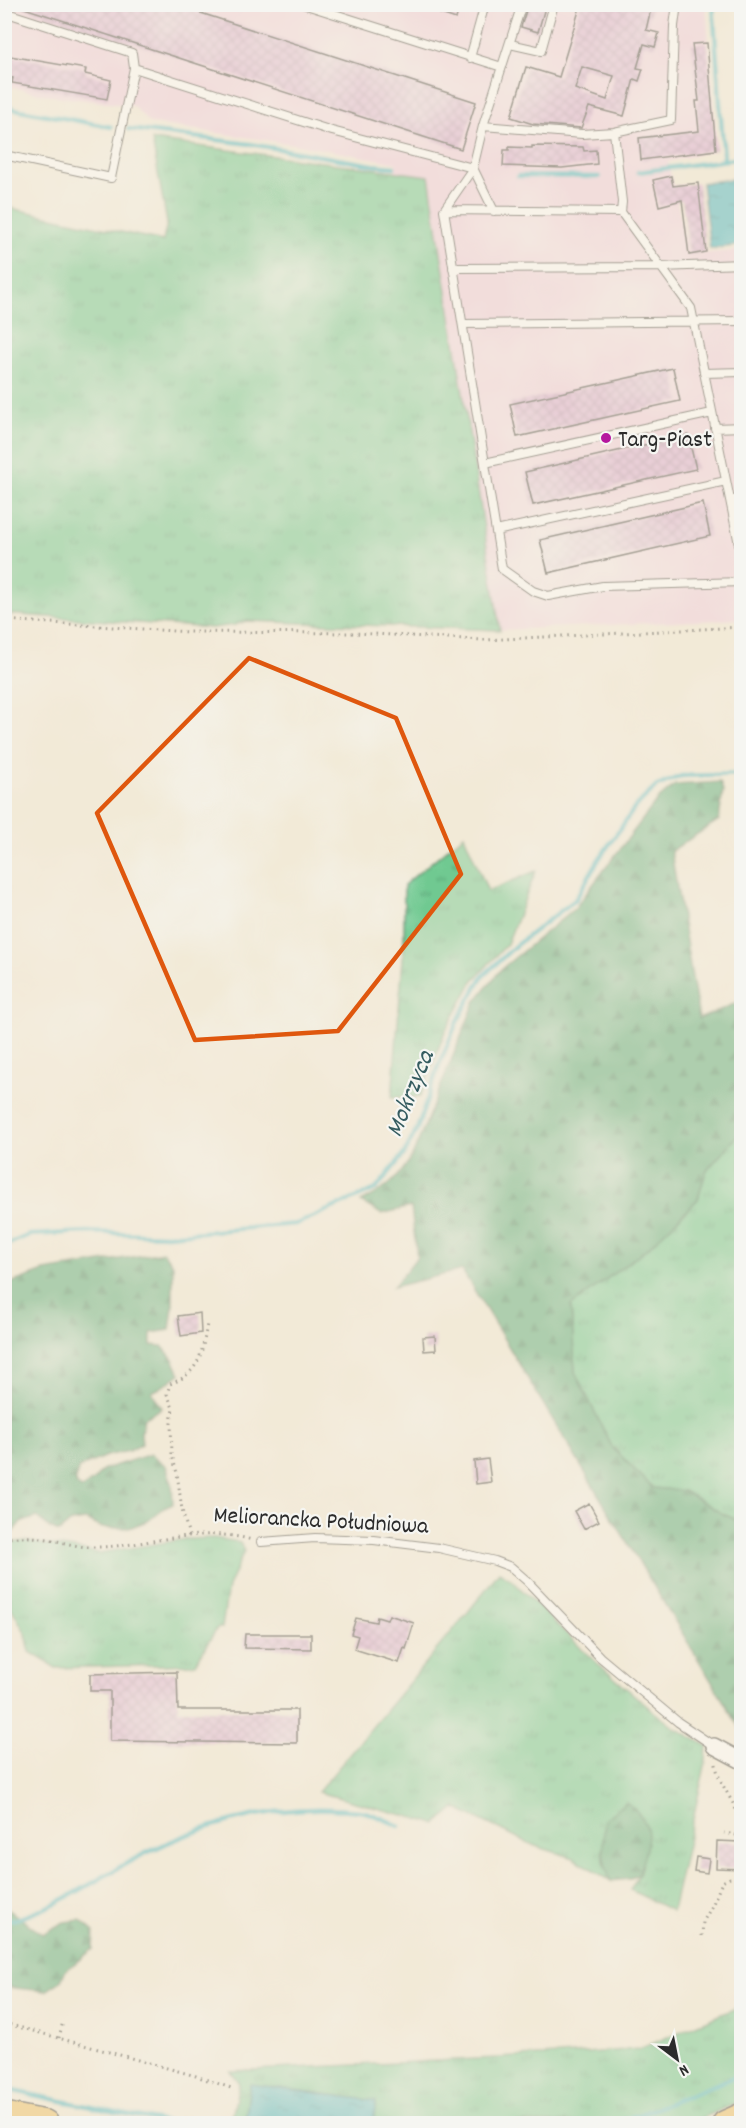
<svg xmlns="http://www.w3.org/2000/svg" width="746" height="2128" font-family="Dekko,sans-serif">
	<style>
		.built { fill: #f2cfe1 }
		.grass { fill: url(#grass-tufts); stroke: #4d7a5e; stroke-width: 1.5 }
		.forest { fill: url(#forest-firs); stroke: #436c53; stroke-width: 1.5 }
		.water { fill: url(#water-ripples); stroke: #3a7176; stroke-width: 1.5 }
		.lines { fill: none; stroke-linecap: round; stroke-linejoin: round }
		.stream { stroke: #48b7c2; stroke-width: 4.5 }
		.building { fill: url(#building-cross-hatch); fill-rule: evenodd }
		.lane-casing { stroke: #494845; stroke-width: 10 }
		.street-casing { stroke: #494845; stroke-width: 18 }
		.highway-casing { stroke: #494845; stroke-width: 30 }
		.path { stroke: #494845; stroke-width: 3; stroke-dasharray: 1.5 4.5; stroke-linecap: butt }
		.lane { stroke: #fff; stroke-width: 8 }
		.street { stroke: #fff; stroke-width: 15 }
		.highway { stroke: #efc469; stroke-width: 27 }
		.marked { fill: none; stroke: #df570e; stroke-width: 4.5; stroke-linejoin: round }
		.poi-dot { fill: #b5179e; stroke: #f6f6f2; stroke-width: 2 }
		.labels { text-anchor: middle; stroke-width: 4.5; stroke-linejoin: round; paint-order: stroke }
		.poi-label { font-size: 24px; fill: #2b2b2b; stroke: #f6f6f2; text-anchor: start }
		.street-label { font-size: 24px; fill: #2b2b2b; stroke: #f6f6f2 }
		.water-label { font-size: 26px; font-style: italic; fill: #355c60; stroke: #f6f6f2 }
	</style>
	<defs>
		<pattern id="grass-tufts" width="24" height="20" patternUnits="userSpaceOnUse" patternTransform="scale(1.5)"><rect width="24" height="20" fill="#6fc991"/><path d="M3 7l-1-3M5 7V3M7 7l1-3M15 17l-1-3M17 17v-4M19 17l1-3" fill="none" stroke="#5ba377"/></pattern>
		<pattern id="forest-firs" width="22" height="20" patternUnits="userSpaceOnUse" patternTransform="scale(1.5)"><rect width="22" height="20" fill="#5bad7b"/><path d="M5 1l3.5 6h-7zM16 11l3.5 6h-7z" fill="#4b8d65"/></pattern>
		<pattern id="water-ripples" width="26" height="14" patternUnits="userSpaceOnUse" patternTransform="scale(1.5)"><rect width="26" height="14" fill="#48b7c2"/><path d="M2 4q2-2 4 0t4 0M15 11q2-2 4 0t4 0" fill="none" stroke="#3c959e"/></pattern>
		<pattern id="building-cross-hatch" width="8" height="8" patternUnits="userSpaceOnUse" patternTransform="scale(1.5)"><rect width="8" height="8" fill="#ddaed5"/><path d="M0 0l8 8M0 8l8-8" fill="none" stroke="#b38ead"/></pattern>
	</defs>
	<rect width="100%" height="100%" fill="#f6f6f2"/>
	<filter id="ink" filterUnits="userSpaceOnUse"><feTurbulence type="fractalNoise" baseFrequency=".0167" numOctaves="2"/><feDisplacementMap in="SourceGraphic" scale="12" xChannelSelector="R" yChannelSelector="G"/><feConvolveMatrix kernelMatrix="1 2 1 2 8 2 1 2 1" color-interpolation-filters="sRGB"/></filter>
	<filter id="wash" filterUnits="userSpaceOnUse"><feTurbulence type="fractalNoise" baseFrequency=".008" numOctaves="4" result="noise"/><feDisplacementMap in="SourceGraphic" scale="24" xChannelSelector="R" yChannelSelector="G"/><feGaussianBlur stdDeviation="1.35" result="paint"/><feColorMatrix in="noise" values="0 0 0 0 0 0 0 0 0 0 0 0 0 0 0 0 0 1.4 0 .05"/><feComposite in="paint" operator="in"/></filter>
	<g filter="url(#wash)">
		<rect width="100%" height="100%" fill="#f2ead7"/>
		<path class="built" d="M5,5H706L717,150L668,162L689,255L741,250V619L500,630L429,176L395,172L396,163L376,159L299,145L149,123L133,106L52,96L6,86L5,93Z"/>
		<path class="grass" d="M152,140L429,176L500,630L246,621L235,625L212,628L5,614V207L163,241L167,223Z
			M464,835L488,891L536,871L507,944L473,981L444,1034L420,1097H392L404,946V885Z
			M741,1132V1522L721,1513L684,1491L653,1488L612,1447L575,1372L571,1306L650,1246L698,1199L706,1171Z
			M214,1538L240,1542L244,1551L228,1587L222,1628H217L195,1664L56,1668L30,1652L26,1634L11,1607L5,1575L4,1543L25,1541L99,1553L186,1539Z
			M499,1572L512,1580L588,1655L653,1711L675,1728L707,1746L706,1762L672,1911L630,1890L639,1874L605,1820C603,1844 600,1858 611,1881L574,1858L535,1846L455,1808L436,1824L318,1792L468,1612Z
			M741,2006V2101L691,2123H373L375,2101L250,2085L245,2123H231L239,2083L230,2071L559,2055L639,2049Z"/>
		<path class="forest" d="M720,782L723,790L719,820L671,851L699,1019L741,1001V1132L706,1171L698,1199L650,1246L571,1306L575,1372L612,1447L653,1488L684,1491L721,1513L741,1522V1730L462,1270L393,1287L417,1257L411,1207L381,1214L361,1202C386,1189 399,1179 413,1154L475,1002L501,969L575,908L658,799L675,785Z
			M163,1252L173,1265V1307L170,1330L151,1333V1345L162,1346L173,1359L180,1374L160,1388L152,1392L162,1408L144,1418L141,1433L142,1444L129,1451L106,1456L79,1468L75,1483L81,1489L94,1480L104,1469L151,1454L166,1466L172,1483L173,1504L164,1508L147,1521L129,1528H102L86,1520L71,1522L59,1532L48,1527L37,1517L20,1523L13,1532H5V1285L44,1271Z
			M626,1802C658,1826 648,1840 639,1874L629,1879L611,1881C600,1858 603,1843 605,1819Z
			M5,1907L42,1934L64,1922L80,1920L94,1932L93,1949L65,1971L61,1981L46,1991L5,1987Z"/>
		<path class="water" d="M741,178V245L710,249L702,183Z
			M250,2084L376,2101L373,2123H245Z"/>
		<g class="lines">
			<path class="stream" d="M713,4L724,160
				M4,107L111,127
				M128,129L250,144L373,165L394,167
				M638,172L742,158
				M518,176L599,177
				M4,1246L29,1235L87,1232L167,1235L296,1224L376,1189L404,1154L417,1129L439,1065L457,1022L482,977L516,945L575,900L599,859L636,806L657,786L681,776L742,774
				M4,1922C55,1911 98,1877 144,1854C201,1825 269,1806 333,1809C343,1810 355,1810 365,1812C376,1815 388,1821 399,1826
				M4,2089L175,2124
				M612,2124L652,2110L742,2074"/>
		</g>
		<g id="blocks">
			<path class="building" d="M21,4H173L476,102L461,149L21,7Z
				M420,4H460L456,19L420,7Z
				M528,4H546L538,32L521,27Z
				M581,4H652L646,30L659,33L655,47L644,44L637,68L643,69L639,81L634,79L624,116L589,107L581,128L533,124L511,117L526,67L559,77ZM582,67L614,76L607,100L575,89Z
				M707,43L716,150L641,160L639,138L699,131L696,101H699L692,44Z
				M4,55L86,69L85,74L111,80L107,99L12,83L13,78L4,77Z
				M532,146L583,147L584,151L596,150L597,164L562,168L503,166L504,150H509V147L532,148Z
				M671,176L673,186L698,183L706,252L689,255L682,200L659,206L653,180Z
				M673,368L680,401L517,437L510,404Z
				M688,435L696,469L533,505L525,472Z
				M703,503L710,536L548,573L540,540Z
				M200,1313L201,1333L181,1336L178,1316Z
				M435,1336L436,1350L424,1351L423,1337Z
				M488,1459L491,1482L476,1484L474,1461Z
				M589,1503L599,1521L584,1529L574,1511Z
				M389,1615L414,1623L406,1649L404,1648L399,1663L354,1649L358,1636L351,1634L356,1618L376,1622L377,1617L387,1620Z
				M245,1634H311V1649L244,1648Z
				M177,1672L178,1710H297V1743L110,1741V1691H90V1674Z
				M717,1841L741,1842V1869L716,1868Z
				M696,1857L709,1859L707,1873L694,1871Z"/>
		</g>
	</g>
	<g filter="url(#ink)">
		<use href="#blocks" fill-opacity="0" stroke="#494845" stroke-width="1.5"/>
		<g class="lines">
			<defs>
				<path id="lane" d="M303,4L502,67
					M522,4L483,126L473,168L444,210L502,569L533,591L548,596L603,586L742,582
					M4,12L132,53L134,68L332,131L473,168L494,211
					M510,44L541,51L554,4
					M470,58L485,4
					M483,126L582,134L614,132L622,202L621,212L691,308L742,559
					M614,132L671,120L674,26L677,4
					M4,155L111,178L134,68
					M444,210L621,212
					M453,268L661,267L742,264
					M463,324L742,321
					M704,373L742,372
					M715,428L742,427
					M485,463L712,413
					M730,500H742
					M496,531L726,481
					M261,1542L315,1538L374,1540L439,1548L495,1561L511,1567L527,1581L600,1657L678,1722L714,1746"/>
				<path id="street" d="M714,1746L742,1761"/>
				<path id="highway" d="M4,2116L45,2124
					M726,2124L742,2117"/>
			</defs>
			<use href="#lane" class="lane-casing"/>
			<use href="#street" class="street-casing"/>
			<use href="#highway" class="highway-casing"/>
			<path class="path" d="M4,620L189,632L355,633L484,640L742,627
				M189,1536L182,1510L177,1473L172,1455L171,1423L173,1408L167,1394L170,1384C200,1373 202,1353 207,1324
				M4,1538C16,1537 30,1536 41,1538C57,1540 72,1546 87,1547C142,1549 198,1524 252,1540
				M716,1764C718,1787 741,1806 741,1830L736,1835L724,1833
				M702,1936L703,1922L712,1906L722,1882L730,1878L742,1879
				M4,2023L196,2076L231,2088
				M59,2038L63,2021"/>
			<use href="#lane" class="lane"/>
			<use href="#street" class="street"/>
			<use href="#highway" class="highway"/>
		</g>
	</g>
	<path d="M0 0H746V2128H0ZM249,658L396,718L461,874L338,1031L195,1040L97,813Z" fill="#f2ead7" fill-opacity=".55" fill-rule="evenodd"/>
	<path class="marked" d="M249,658L396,718L461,874L338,1031L195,1040L97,813Z"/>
	<circle class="poi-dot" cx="606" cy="438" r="6"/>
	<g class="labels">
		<g class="poi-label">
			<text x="618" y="446">Targ-Piast</text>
		</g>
		<g class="street-label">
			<text transform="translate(321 1519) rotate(3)" y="8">Meliorancka Południowa</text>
		</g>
		<g class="water-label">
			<text transform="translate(408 1093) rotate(-68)" y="9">Mokrzyca</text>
		</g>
	</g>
	<rect width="746" height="2128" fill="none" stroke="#f6f6f2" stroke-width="24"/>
	<g transform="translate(677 2059) rotate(148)" stroke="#f6f6f2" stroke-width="4.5" paint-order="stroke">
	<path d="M0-4.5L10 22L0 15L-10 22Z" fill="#2b2b2b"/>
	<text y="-9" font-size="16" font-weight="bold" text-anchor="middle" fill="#2b2b2b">N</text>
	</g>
</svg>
